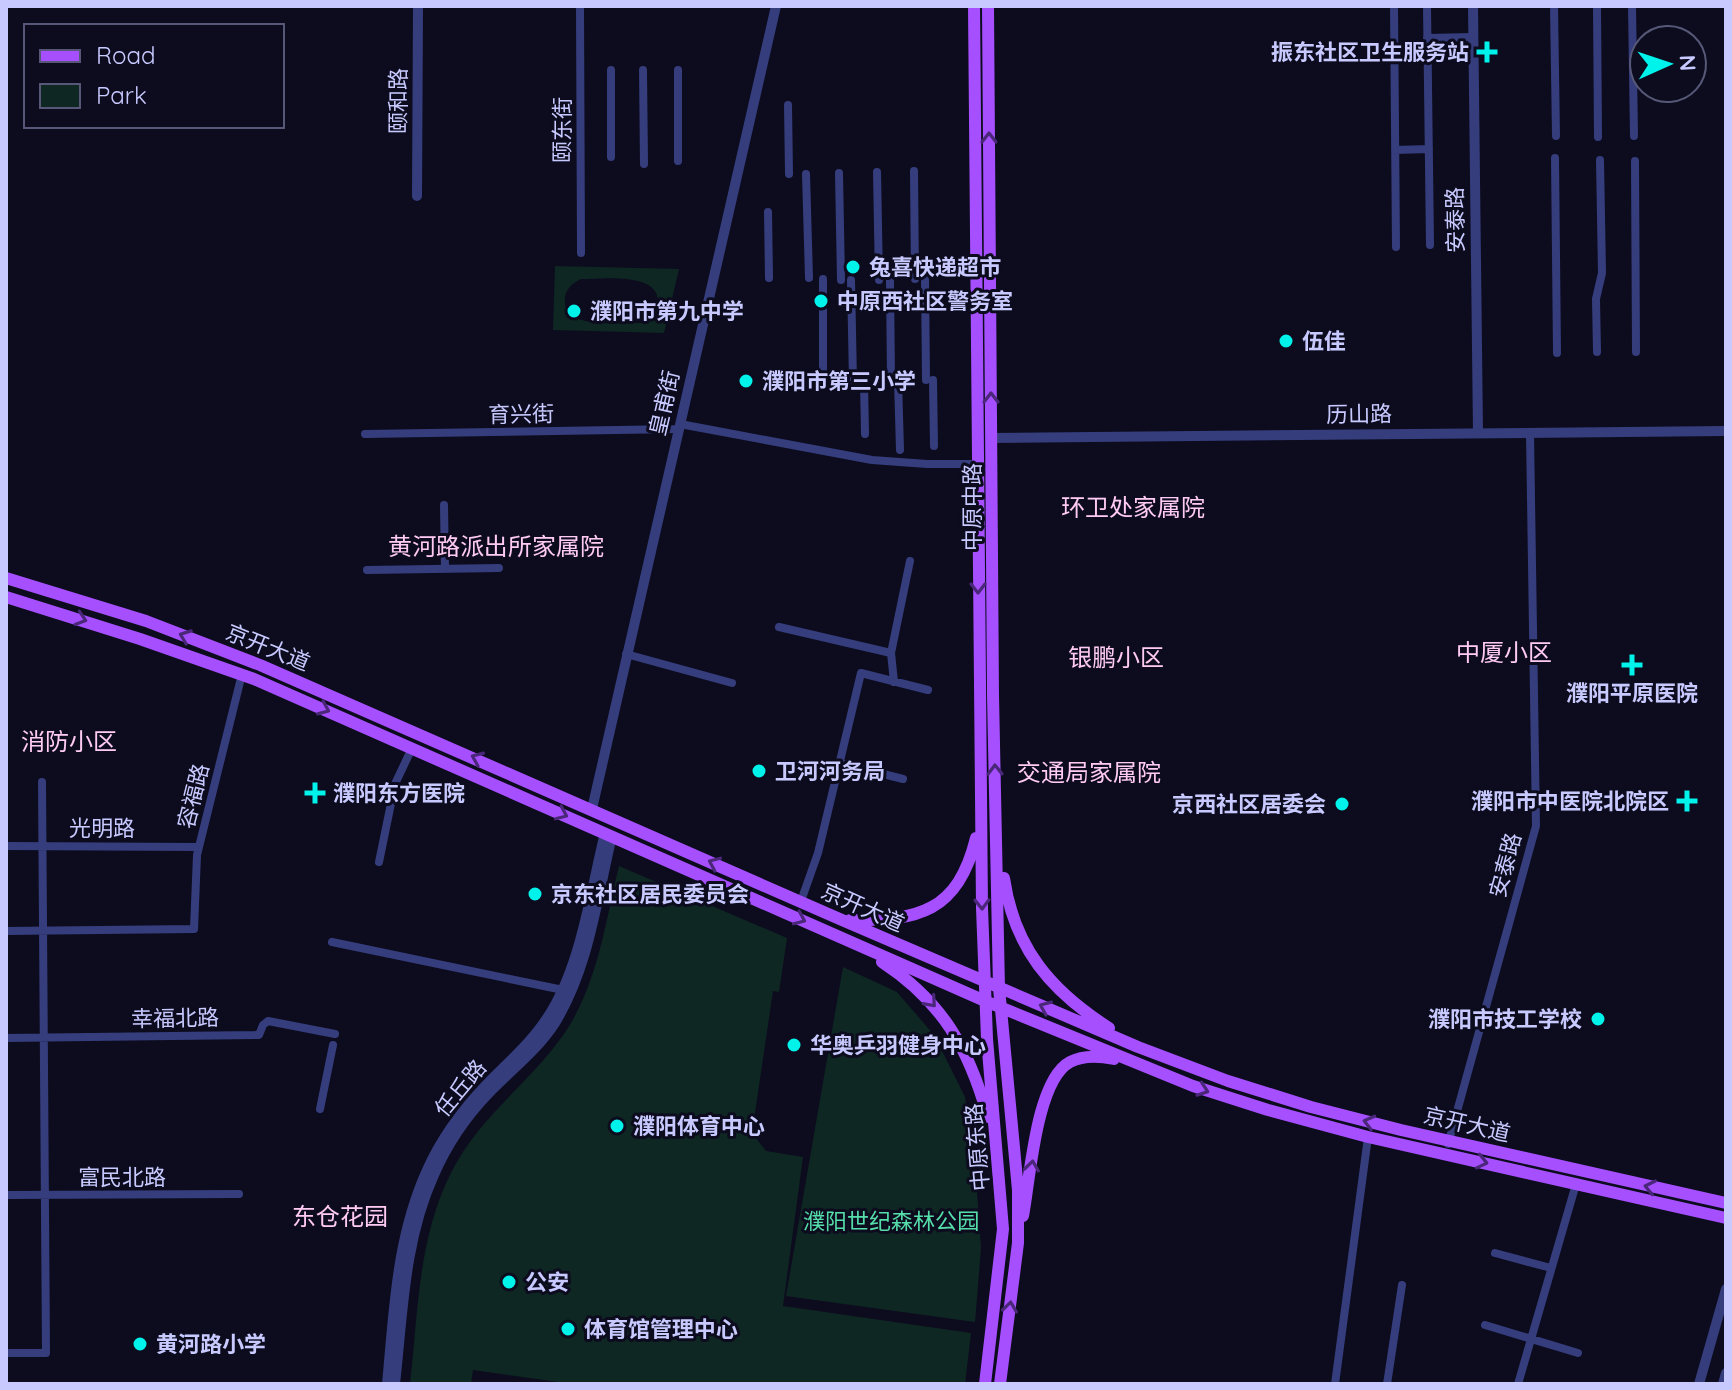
<svg xmlns="http://www.w3.org/2000/svg" width="1732" height="1390" font-family="Quicksand,'Noto Sans SC',sans-serif">
	<style>
		.green { fill: #0f2723; fill-rule: evenodd }
		.lines { fill: none; stroke-linecap: round; stroke-linejoin: round }
		.minor { stroke: #363d7d; stroke-width: 8 }
		.tertiary { stroke: #363d7d; stroke-width: 10 }
		.primary { stroke: #a64fff; stroke-width: 12 }
		.oneway { stroke: #4a2778 }
		.poi-dot { fill: #00f3eb; stroke: #0c0c1e; stroke-width: 3 }
		.labels { text-anchor: middle; stroke-width: 6; stroke-linejoin: round; paint-order: stroke }
		.poi-label { font-size: 22px; font-weight: bold; fill: #c8c9ff; stroke: #0c0c1e; text-anchor: start }
		.street-label { font-size: 22px; fill: #c8c9ff; stroke: #0c0c1e }
		.park-label { font-size: 22px; fill: #55deaa; stroke: #0c0c1e }
		.neighbourhood-label { font-size: 24px; fill: #ffcaf3; stroke: #0c0c1e }
	</style>
	<rect width="100%" height="100%" fill="#0c0c1e"/>
	<path class="green" d="M555,266L679,269L664,333L553,330ZM581,279C602,279 661,271 658,304C657,314 650,319 642,323C621,322 561,331 565,298C566,288 573,283 581,279Z
		M619,866L787,938L779,992L773,991L752,1133L766,1151L803,1157L783,1306L971,1333L965,1384H573L473,1370L471,1384H410C418,1314 418,1239 450,1175C479,1116 524,1089 561,1038C597,989 605,924 619,866Z
		M843,967L897,992L934,1035L965,1097L975,1164L981,1248L975,1322L786,1296Z"/>
	<g class="lines">
		<path class="minor" d="M580,6L581,253
			M1394,6L1396,247
			M1427,6L1430,245
			M1554,6L1556,136
			M1597,6L1598,137
			M1632,6L1634,136
			M1427,38L1473,37
			M611,70V157
			M643,70L644,164
			M678,70V161
			M788,105L789,174
			M1395,150L1429,149
			M1555,158L1557,353
			M1635,161L1636,352
			M914,171L915,279
			M877,172L879,280
			M839,173L841,280
			M806,174L809,278
			M768,212L769,278
			M823,279V381
			M890,279L891,380
			M925,279L926,380
			M851,280L853,381
			M1597,352L1596,299L1602,273L1600,160
			M898,380L900,450
			M933,380L934,446
			M864,381L865,434
			M680,424L872,460L927,464H977
			M365,434L678,429
			M444,505L445,569
			M367,570L499,568
			M779,627L891,653
			M626,654L732,683
			M894,682L891,653L910,561
			M840,763L903,779
			M6,846L199,847
			M379,862L395,784L412,748
			M801,901L818,853L861,673L928,690
			M6,931L194,929L197,855L242,674
			M332,942L563,990
			M6,1038L259,1035L263,1025L268,1021L335,1034
			M320,1109L333,1045
			M1448,1144L1536,826L1530,433
			M6,1195L239,1194
			M1495,1253L1551,1268
			M1485,1325L1578,1353
			M6,1353H46L42,782
			M1335,1384L1368,1137
			M1387,1384L1402,1285
			M1518,1384L1576,1184"/>
		<path class="tertiary" d="M1473,6L1478,433
			M417,196L418,6
			M991,438L1726,431
			M592,809L776,6
			M387,1384C394,1311 396,1238 427,1170C441,1139 462,1110 486,1085C507,1063 530,1044 547,1018C581,967 590,893 605,833
			M395,1384C403,1313 404,1241 434,1175C447,1145 465,1118 488,1094C511,1070 537,1051 555,1023C589,968 597,898 612,836
			M1699,1384L1726,1289
			M1723,1384L1726,1373"/>
		<path class="primary" d="M974,6L982,908L987,1039L1003,1229L985,1384
			M988,6L993,695L999,988L1018,1190V1243L1000,1384
			M6,578L146,621L260,665L842,920L1138,1047L1228,1081L1311,1107L1401,1130L1726,1203
			M6,597L140,639L254,679L985,1001L1193,1086L1268,1110L1368,1137L1726,1218
			M1004,878C1014,948 1051,991 1109,1028
			M850,920C918,921 958,912 976,838
			M882,962C943,1002 969,1049 988,1117
			M1023,1216C1030,1179 1036,1080 1070,1062C1083,1055 1100,1056 1114,1059"/>
	</g>
	<defs><path id="oneway-chevron" d="M-2-3.5L2.5 0L-2 3.5" fill="none" stroke-width="1.6" stroke-linecap="round" stroke-linejoin="round" transform="scale(2)"/></defs>
	<g class="oneway">
		<use href="#oneway-chevron" transform="translate(989 138) rotate(-90)"/>
		<use href="#oneway-chevron" transform="translate(991 398) rotate(-90)"/>
		<use href="#oneway-chevron" transform="translate(978 588) rotate(90)"/>
		<use href="#oneway-chevron" transform="translate(81 619) rotate(18)"/>
		<use href="#oneway-chevron" transform="translate(185 636) rotate(-159)"/>
		<use href="#oneway-chevron" transform="translate(324 709) rotate(23)"/>
		<use href="#oneway-chevron" transform="translate(477 758) rotate(-157)"/>
		<use href="#oneway-chevron" transform="translate(995 770) rotate(-91)"/>
		<use href="#oneway-chevron" transform="translate(562 814) rotate(24)"/>
		<use href="#oneway-chevron" transform="translate(714 863) rotate(-156)"/>
		<use href="#oneway-chevron" transform="translate(982 904) rotate(89)"/>
		<use href="#oneway-chevron" transform="translate(800 919) rotate(24)"/>
		<use href="#oneway-chevron" transform="translate(931 1002) rotate(49)"/>
		<use href="#oneway-chevron" transform="translate(1045 1007) rotate(-157)"/>
		<use href="#oneway-chevron" transform="translate(1203 1090) rotate(19)"/>
		<use href="#oneway-chevron" transform="translate(1369 1122) rotate(-166)"/>
		<use href="#oneway-chevron" transform="translate(1482 1162) rotate(13)"/>
		<use href="#oneway-chevron" transform="translate(1032 1166) rotate(-82)"/>
		<use href="#oneway-chevron" transform="translate(1650 1187) rotate(-168)"/>
		<use href="#oneway-chevron" transform="translate(1010 1307) rotate(-82)"/>
	</g>
	<g class="poi-dot">
		<path d="M1483 40h8v8h8v8h-8v8h-8v-8h-8v-8h8z"/>
		<circle cx="853" cy="267" r="8"/>
		<circle cx="821" cy="301" r="8"/>
		<circle cx="574" cy="311" r="8"/>
		<circle cx="1286" cy="341" r="8"/>
		<circle cx="746" cy="381" r="8"/>
		<path d="M1628 653h8v8h8v8h-8v8h-8v-8h-8v-8h8z"/>
		<circle cx="759" cy="771" r="8"/>
		<path d="M311 781h8v8h8v8h-8v8h-8v-8h-8v-8h8z"/>
		<path d="M1683 789h8v8h8v8h-8v8h-8v-8h-8v-8h8z"/>
		<circle cx="1342" cy="804" r="8"/>
		<circle cx="535" cy="894" r="8"/>
		<circle cx="1598" cy="1019" r="8"/>
		<circle cx="794" cy="1045" r="8"/>
		<circle cx="617" cy="1126" r="8"/>
		<circle cx="509" cy="1282" r="8"/>
		<circle cx="568" cy="1329" r="8"/>
		<circle cx="140" cy="1344" r="8"/>
	</g>
	<g class="labels">
		<g class="poi-label">
			<text x="1469" y="60" text-anchor="end">振东社区卫生服务站</text>
			<text x="869" y="275">兔喜快递超市</text>
			<text x="837" y="309">中原西社区警务室</text>
			<text x="590" y="319">濮阳市第九中学</text>
			<text x="1302" y="349">伍佳</text>
			<text x="762" y="389">濮阳市第三小学</text>
			<text x="1632" y="701" text-anchor="middle">濮阳平原医院</text>
			<text x="775" y="779">卫河河务局</text>
			<text x="333" y="801">濮阳东方医院</text>
			<text x="1669" y="809" text-anchor="end">濮阳市中医院北院区</text>
			<text x="1326" y="812" text-anchor="end">京西社区居委会</text>
			<text x="551" y="902">京东社区居民委员会</text>
			<text x="1582" y="1027" text-anchor="end">濮阳市技工学校</text>
			<text x="810" y="1053">华奥乒羽健身中心</text>
			<text x="633" y="1134">濮阳体育中心</text>
			<text x="525" y="1290">公安</text>
			<text x="584" y="1337">体育馆管理中心</text>
			<text x="156" y="1352">黄河路小学</text>
		</g>
		<g class="street-label">
			<text transform="translate(398 101) rotate(-90)" y="8">颐和路</text>
			<text transform="translate(562 130) rotate(-90)" y="8">颐东街</text>
			<text transform="translate(1455 220) rotate(-91)" y="8">安泰路</text>
			<text transform="translate(664 403) rotate(-77)" y="8">皇甫街</text>
			<text transform="translate(521 414) rotate(-1)" y="8">育兴街</text>
			<text transform="translate(1359 414) rotate(-1)" y="8">历山路</text>
			<text transform="translate(972 507) rotate(-90)" y="8">中原中路</text>
			<text transform="translate(268 647) rotate(22)" y="8">京开大道</text>
			<text transform="translate(193 796) rotate(-76)" y="8">容福路</text>
			<text x="102" y="836">光明路</text>
			<text transform="translate(1505 865) rotate(-75)" y="8">安泰路</text>
			<text transform="translate(863 907) rotate(24)" y="8">京开大道</text>
			<text transform="translate(175 1018) rotate(-1)" y="8">幸福北路</text>
			<text transform="translate(460 1088) rotate(-50)" y="8">任丘路</text>
			<text transform="translate(1467 1124) rotate(13)" y="8">京开大道</text>
			<text transform="translate(977 1147) rotate(-95)" y="8">中原东路</text>
			<text x="122" y="1185">富民北路</text>
		</g>
		<g class="park-label">
			<text x="891" y="1229">濮阳世纪森林公园</text>
		</g>
		<g class="neighbourhood-label">
			<text x="1133" y="516">环卫处家属院</text>
			<text x="496" y="555">黄河路派出所家属院</text>
			<text x="1504" y="661">中厦小区</text>
			<text x="1116" y="666">银鹏小区</text>
			<text x="69" y="750">消防小区</text>
			<text x="1089" y="781">交通局家属院</text>
			<text x="340" y="1225">东仓花园</text>
		</g>
	</g>
	<rect width="1732" height="1390" fill="none" stroke="#c8c9ff" stroke-width="16"/>
	<rect x="24" y="24" width="260" height="104" fill="#0c0c1e" stroke="#575878" stroke-width="2"/>
	<rect x="40" y="50" width="40" height="12" fill="#a64fff" stroke="#575878" stroke-width="2"/>
	<text x="96" y="64" font-size="24" fill="#c8c9ff">Road</text>
	<rect x="40" y="84" width="40" height="24" fill="#0f2723" stroke="#575878" stroke-width="2"/>
	<text x="96" y="104" font-size="24" fill="#c8c9ff">Park</text>
	<g transform="translate(1668 64) rotate(87)"><circle r="38" fill="#0c0c1e" stroke="#575878" stroke-width="2"/>
	<path d="M0-6L14 30L0 20L-14 30Z" fill="#00f3eb"/>
	<text y="-12" font-size="22" font-weight="bold" text-anchor="middle" fill="#c8c9ff">N</text>
	</g>
</svg>
